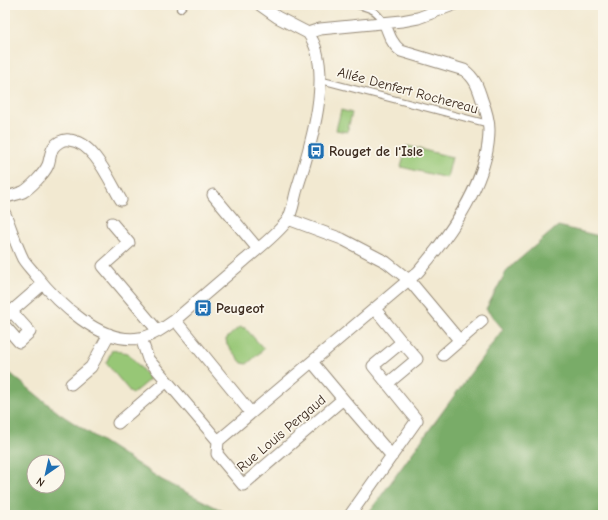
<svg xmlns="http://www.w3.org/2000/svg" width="608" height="520" font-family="'Comic Neue',sans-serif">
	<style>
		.green { fill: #97c776; stroke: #69784a }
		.forest { fill: #79ac67; stroke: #5a6b42; fill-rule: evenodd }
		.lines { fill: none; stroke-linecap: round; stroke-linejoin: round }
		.lane-casing { stroke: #968a78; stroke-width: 8 }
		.street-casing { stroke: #968a78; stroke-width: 13 }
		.lane { stroke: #fff; stroke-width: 5.5 }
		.street { stroke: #fff; stroke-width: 11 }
		.labels { text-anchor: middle; stroke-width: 3.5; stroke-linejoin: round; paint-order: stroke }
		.street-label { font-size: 14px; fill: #3b2a1e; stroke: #fbf7ec }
		.poi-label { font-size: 14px; font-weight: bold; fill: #3b2a1e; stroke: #fbf7ec; text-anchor: start }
	</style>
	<rect width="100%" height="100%" fill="#fbf7ec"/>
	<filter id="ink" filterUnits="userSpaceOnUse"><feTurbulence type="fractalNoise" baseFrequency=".025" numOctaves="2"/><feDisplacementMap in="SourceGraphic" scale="8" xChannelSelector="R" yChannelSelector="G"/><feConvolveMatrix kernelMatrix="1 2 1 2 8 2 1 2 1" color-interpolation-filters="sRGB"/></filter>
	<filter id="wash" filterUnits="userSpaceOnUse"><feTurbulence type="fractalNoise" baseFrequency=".012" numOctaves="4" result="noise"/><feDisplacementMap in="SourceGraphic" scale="16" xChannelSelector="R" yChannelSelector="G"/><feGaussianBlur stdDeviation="0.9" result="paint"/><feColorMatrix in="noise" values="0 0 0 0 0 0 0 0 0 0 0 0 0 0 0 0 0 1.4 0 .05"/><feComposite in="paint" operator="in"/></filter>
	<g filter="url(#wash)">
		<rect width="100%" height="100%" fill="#f2e9d1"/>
		<path class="green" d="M341,110L352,113L347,132L336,130Z
			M407,146L452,157L447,178L401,167Z
			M239,327L245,328L264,349L247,364L242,363L227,345L226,339Z
			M112,350L128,353L150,379L132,394L106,363Z"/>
		<path class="forest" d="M558,226L603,237V515H367L503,329L486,309L507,270Z
			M5,369L60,414L162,480L231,515H13L5,509ZM34,462H58V486H34Z"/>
	</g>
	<g filter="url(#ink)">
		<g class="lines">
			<defs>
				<path id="lane" d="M357,5C372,9 376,10 385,24
					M180,9L184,5
					M320,80L489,124"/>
				<path id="street" d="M260,5L277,17L308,33L320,29L402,21L418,18L453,5
					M213,195L258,249
					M5,197C11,196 17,194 23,192C30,188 44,174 48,165C50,160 50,153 53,148C56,143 63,139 69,140C94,142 109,180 121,200
					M5,214C11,228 16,245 23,259C26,264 31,269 35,274C57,302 101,345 140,338C153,336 165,327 175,320C198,300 222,280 245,260C259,248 275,236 287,221C293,212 294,198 297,189C310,148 335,70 308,33
					M288,219L342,239L386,262L409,280L460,341
					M112,223L129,243L103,266L158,331
					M5,317L43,284
					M175,320L251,413
					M5,326L19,342L30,332L12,312
					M141,338L148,359L218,441
					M443,355L482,321
					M312,362L343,399L243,485L217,454L218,441L418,272C450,235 489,180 489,130C489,120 486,110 482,100C478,87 475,78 464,70L401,51C392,44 389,35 385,24
					M71,384L91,367L109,334
					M387,384L417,359L402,342
					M343,399L392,456
					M118,423L167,381
					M350,515L417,420L373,366L402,342L375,309"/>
			</defs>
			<use href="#lane" class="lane-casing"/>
			<use href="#street" class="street-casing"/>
			<use href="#lane" class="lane"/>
			<use href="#street" class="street"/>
		</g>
	</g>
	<defs>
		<symbol id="bus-square" viewBox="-11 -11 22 22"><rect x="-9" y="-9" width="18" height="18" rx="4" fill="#1f6fb2" stroke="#fbf7ec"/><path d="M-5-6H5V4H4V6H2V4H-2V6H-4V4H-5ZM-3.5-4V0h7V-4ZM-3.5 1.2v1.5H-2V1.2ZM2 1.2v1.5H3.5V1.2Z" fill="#fff"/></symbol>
	</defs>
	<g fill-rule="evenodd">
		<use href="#bus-square" x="306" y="141" width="20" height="20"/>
		<use href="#bus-square" x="193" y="298" width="20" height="20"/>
	</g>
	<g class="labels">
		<g class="street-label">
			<text transform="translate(408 90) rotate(15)" y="5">Allée Denfert Rochereau</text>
			<text transform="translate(281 433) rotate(-40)" y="5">Rue Louis Pergaud</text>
		</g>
		<g class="poi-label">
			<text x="329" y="156">Rouget de l'Isle</text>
			<text x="216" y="313">Peugeot</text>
		</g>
	</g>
	<rect width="608" height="520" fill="none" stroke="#fbf7ec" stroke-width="20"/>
	<g transform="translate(46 474) rotate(214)"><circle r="19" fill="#fbf7ec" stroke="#aea59a"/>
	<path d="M0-3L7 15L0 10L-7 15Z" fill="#1f6fb2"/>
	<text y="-6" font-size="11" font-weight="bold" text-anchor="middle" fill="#3b2a1e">N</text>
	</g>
</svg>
